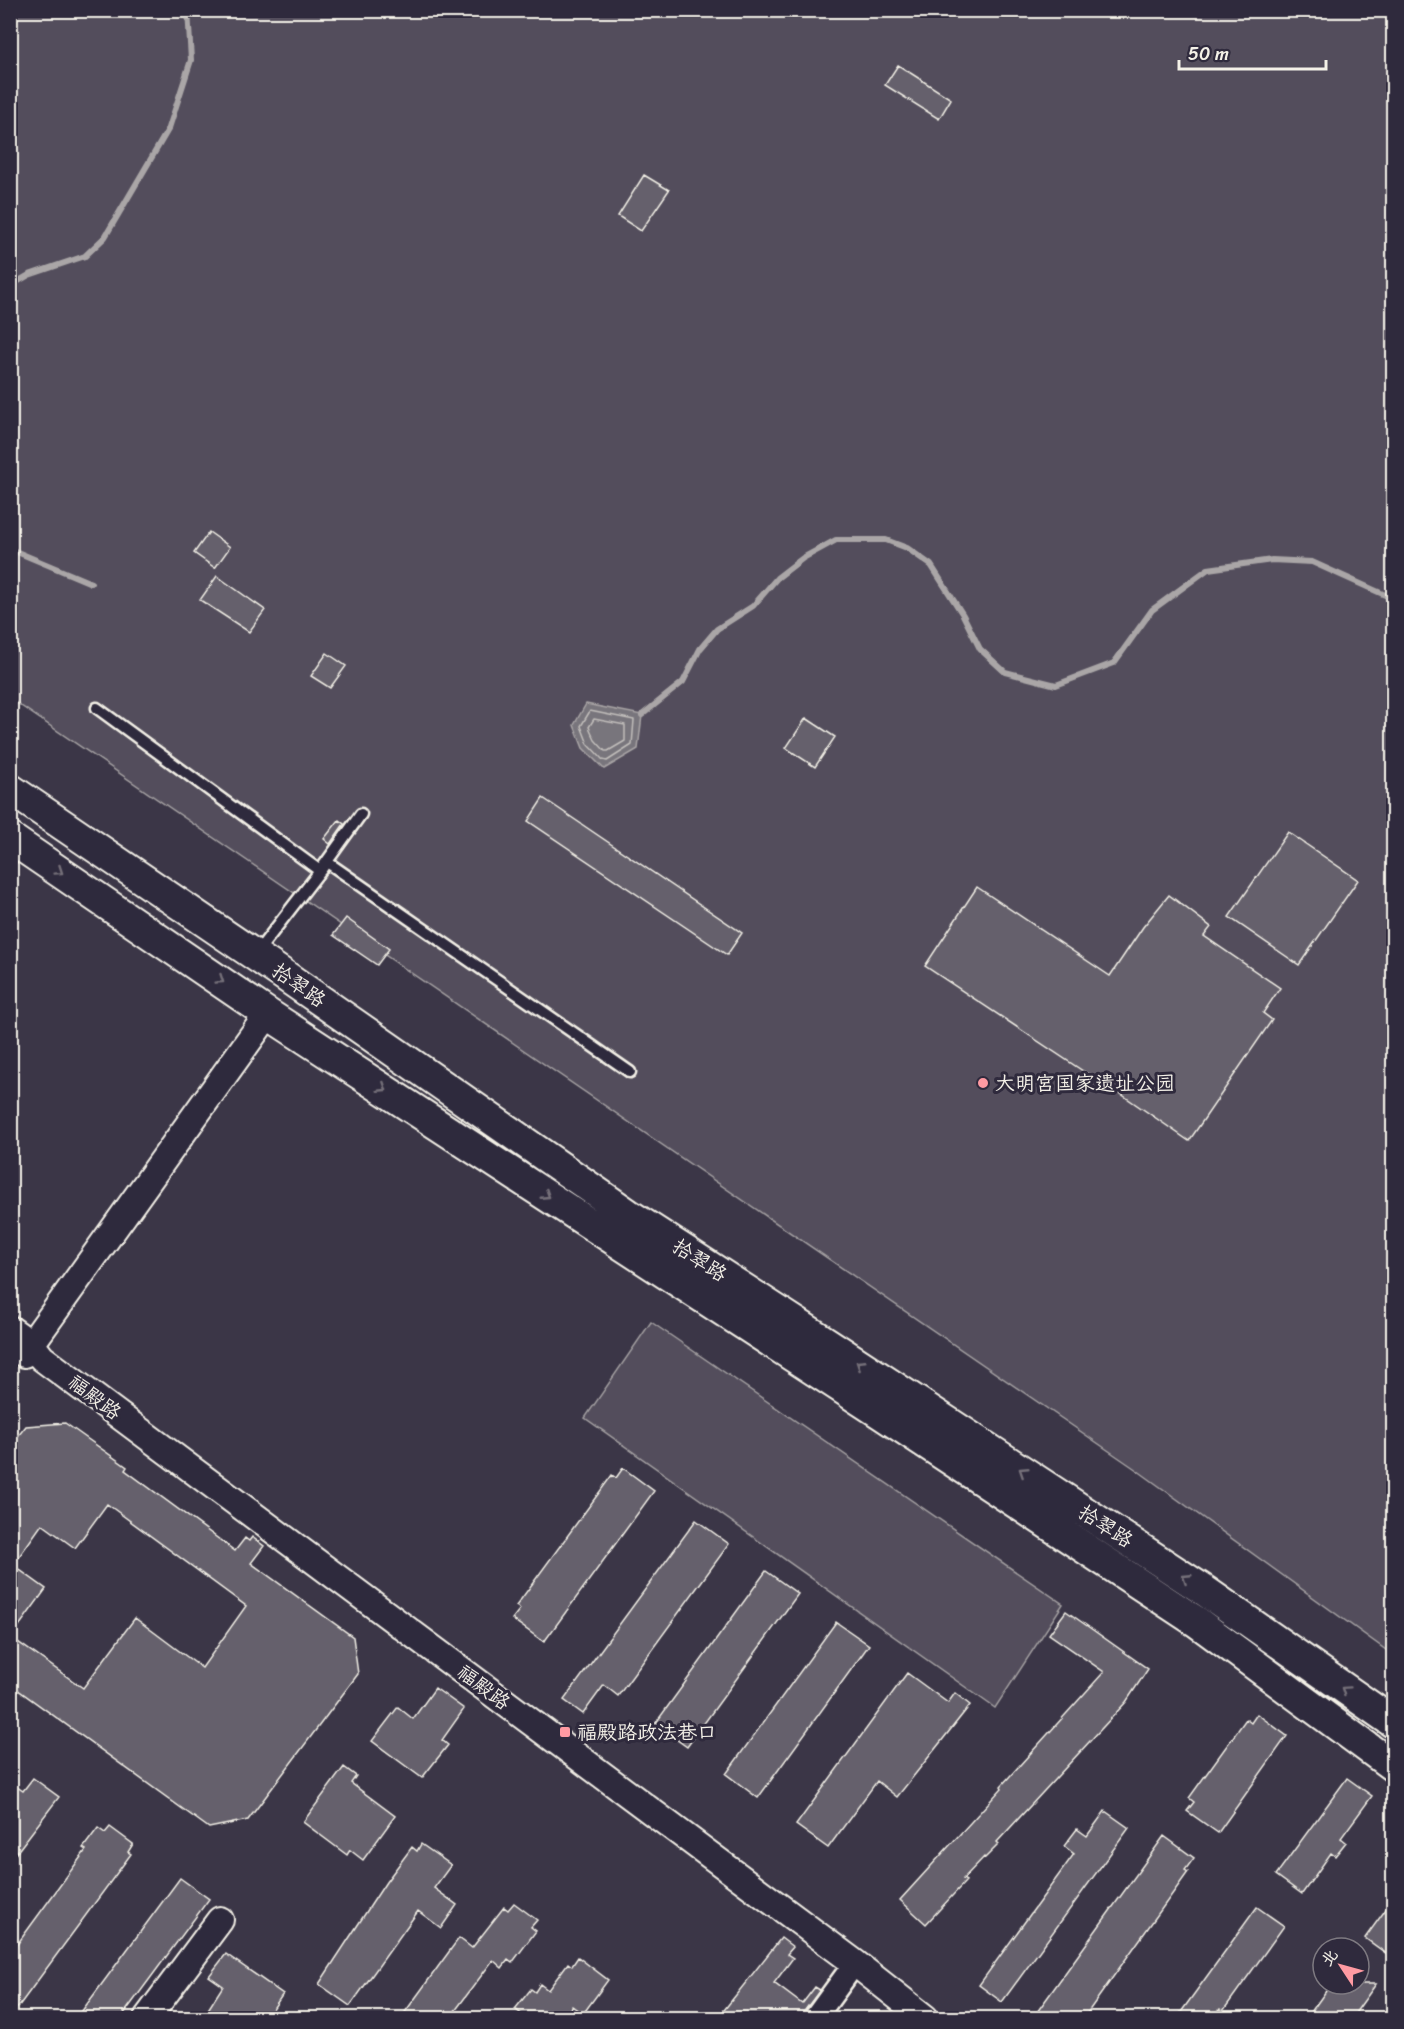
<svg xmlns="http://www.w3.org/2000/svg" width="1404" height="2029" font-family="Sriracha,'LXGW WenKai TC',sans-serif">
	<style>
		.green { fill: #534e5c; stroke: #a4a0a2; stroke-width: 1.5 }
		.water { fill: #78747b; stroke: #aaa6a7; stroke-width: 1.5 }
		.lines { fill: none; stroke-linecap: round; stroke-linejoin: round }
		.shore { stroke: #c2bfbc; stroke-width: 1.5 }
		.stream { stroke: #aaa6a7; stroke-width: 6 }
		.building { fill: #65616c; stroke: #f4f1e8; stroke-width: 1.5; fill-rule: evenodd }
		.service-casing { stroke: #f4f1e8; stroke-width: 15 }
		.minor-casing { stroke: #f4f1e8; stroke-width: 26 }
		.tertiary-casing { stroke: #f4f1e8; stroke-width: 30 }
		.secondary-casing { stroke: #f4f1e8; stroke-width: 34 }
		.service { stroke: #2f2a3d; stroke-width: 10 }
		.minor { stroke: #2f2a3d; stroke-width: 21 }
		.tertiary { stroke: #2f2a3d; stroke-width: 26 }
		.secondary { stroke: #2f2a3d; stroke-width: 30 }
		.oneway { stroke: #747079 }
		.poi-dot { fill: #ff9aa2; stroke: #2f2a3d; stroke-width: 2 }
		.labels { text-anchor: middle; stroke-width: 6; stroke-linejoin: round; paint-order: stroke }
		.street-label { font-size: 20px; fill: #f4f1e8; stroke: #2f2a3d }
		.poi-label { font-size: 20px; fill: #f4f1e8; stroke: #2f2a3d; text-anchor: start }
	</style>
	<rect width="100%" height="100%" fill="#3b3647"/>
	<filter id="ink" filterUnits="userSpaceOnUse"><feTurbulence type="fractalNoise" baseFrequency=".0167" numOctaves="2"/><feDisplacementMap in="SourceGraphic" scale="12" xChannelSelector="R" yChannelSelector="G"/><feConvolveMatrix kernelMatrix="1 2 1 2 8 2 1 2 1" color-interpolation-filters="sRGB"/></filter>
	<g filter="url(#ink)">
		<path class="green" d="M11,11H1393V1655L1134,1468L11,699Z
			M651,1322L1063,1604L995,1708L585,1418Z"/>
		<path class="water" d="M586,704L642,715L638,749L604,769L583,748L574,725Z"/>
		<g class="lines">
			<path class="shore" d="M590,711L634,720L632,745L607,761L603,760L588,744L581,726Z
				M594,719L625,725V741L608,751H605L595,740L589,727Z"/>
			<path class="stream" d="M10,286L29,275L85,256L105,237L169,128L191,60L188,10
				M10,549L91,583
				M642,715L683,682L700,649L717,629L753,606L777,578L803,558L836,540H886L907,548L931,565L963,615L980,649L1005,672L1056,685L1114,663L1152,610L1208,569L1272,560L1312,562L1394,599"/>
		</g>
		<path class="building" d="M898,65L951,99L939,119L885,85Z
			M644,175L669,190L641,231L618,216Z
			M209,532L230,547L215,568L194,553Z
			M217,576L265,610L249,632L200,600Z
			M327,653L346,666L330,688L311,676Z
			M806,718L835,737L815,767L786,748Z
			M543,798L742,933L727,955L528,821Z
			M339,820L344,824L330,844L324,839Z
			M1288,832L1358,880L1299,965L1229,917Z
			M977,887L1110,976L1143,927L1169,895L1211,927L1204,936L1280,988L1263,1013L1272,1020L1189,1141L1108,1085L1107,1087L925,966Z
			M346,918L389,949L377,965L333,935Z
			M65,1423L127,1467L125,1470L235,1551L245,1538L249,1541L252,1537L264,1546L251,1563L353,1637L358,1674L248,1820L209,1828L10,1684V1446L26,1426ZM107,1504L246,1606L202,1668L135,1618L83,1688L11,1637L46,1589L13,1565L42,1524L75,1548Z
			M623,1468L654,1491L544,1642L512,1619L520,1609L516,1606L612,1475L616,1478Z
			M696,1520L729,1544L618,1696L604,1685L583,1714L564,1700Z
			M766,1571L798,1594L687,1747L655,1724Z
			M1066,1611L1148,1669L1126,1702L997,1842L999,1844L985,1858L984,1857L963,1879L966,1881L926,1924L900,1900L1002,1788L1001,1786L1104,1672L1049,1634Z
			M836,1622L869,1645L758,1798L726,1774Z
			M907,1673L948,1703L955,1693L970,1705L897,1797L877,1781L828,1848L796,1825Z
			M435,1688L464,1709L442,1740L448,1745L422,1778L372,1741L398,1707L413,1719Z
			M1257,1714L1287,1736L1218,1833L1187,1811L1194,1802L1189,1798L1246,1719L1251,1723Z
			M344,1767L356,1776L351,1783L395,1816L363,1860L350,1850L347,1855L303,1822Z
			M33,1778L59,1797L10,1861V1795L17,1787L23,1791Z
			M1347,1778L1372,1796L1341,1838L1346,1842L1335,1856L1331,1853L1302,1894L1276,1875Z
			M1105,1811L1129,1828L1002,2002L979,1985L1074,1854L1064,1846L1077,1829L1087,1836Z
			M110,1827L133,1844L128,1852L131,1854L10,2018V1954L86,1850L83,1848L98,1828L105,1833Z
			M1164,1836L1194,1858L1185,1870L1188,1872L1083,2019H1032Z
			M421,1844L451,1865L434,1888L457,1905L441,1928L418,1911L350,2006L319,1984L386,1882L412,1847L417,1851Z
			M180,1878L209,1899L120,2019H76Z
			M1394,1898V1959L1365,1938Z
			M514,1903L537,1920L531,1927L536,1931L512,1963L508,1960L502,1968L493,1960L449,2019H400L459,1938L472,1948L504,1907L508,1910Z
			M1257,1907L1284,1926L1223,2011L1220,2009L1212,2019H1176Z
			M781,1938L793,1947L787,1954L793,1958L774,1983L802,2004L815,1987L820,1990L805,2010L803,2019H717Z
			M226,1954L283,1994L266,2019H202L223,1986L209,1976Z
			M578,1957L608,1980L583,2014L572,2006L565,2016L561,2012L556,2019H528L515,2009L531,1989L535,1992L540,1984L548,1990L568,1963L572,1966Z
			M1331,1984H1376L1351,2019H1306Z"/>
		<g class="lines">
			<defs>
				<path id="service" d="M97,708L320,871
					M327,862L630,1072
					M255,955L320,871L361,814"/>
				<path id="minor" d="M815,2018L855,1963"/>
				<path id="tertiary" d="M10,1329L31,1344L42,1358L855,1963L925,2018
					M24,1354L268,1014
					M147,2018L220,1920"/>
				<path id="secondary" d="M10,789L281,973L628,1214L829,1344L1205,1591L1394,1723
					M10,838L268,1014L880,1413L1197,1622L1394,1767"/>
			</defs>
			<use href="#service" class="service-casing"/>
			<use href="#minor" class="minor-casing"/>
			<use href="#tertiary" class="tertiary-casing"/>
			<use href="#secondary" class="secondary-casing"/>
			<use href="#service" class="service"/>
			<use href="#minor" class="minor"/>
			<use href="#tertiary" class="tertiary"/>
			<use href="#secondary" class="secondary"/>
		</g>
		<defs><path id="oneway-chevron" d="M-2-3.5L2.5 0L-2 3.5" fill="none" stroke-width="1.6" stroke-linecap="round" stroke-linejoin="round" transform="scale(1.5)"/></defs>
		<g class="oneway">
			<use href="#oneway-chevron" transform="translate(59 871) rotate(34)"/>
			<use href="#oneway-chevron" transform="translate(220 980) rotate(34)"/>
			<use href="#oneway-chevron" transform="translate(383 1088) rotate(33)"/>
			<use href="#oneway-chevron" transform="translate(546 1195) rotate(33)"/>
			<use href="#oneway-chevron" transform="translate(860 1364) rotate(-147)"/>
			<use href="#oneway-chevron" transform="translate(1023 1471) rotate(-147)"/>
			<use href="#oneway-chevron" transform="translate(1186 1578) rotate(-147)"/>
			<use href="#oneway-chevron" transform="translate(1345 1690) rotate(-145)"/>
		</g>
	</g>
	<g class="poi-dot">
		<circle cx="983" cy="1083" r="6"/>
		<rect x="559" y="1726" width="12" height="12" rx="3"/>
	</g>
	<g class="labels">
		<g class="street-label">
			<text transform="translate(299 985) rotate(35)" y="7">拾翠路</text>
			<text transform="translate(700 1260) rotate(33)" y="7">拾翠路</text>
			<text transform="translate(95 1397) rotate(37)" y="7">福殿路</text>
			<text transform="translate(1106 1526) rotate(33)" y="7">拾翠路</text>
			<text transform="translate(484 1687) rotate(37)" y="7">福殿路</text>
		</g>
		<g class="poi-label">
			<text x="995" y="1090">大明宫国家遗址公园</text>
			<text x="577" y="1739">福殿路政法巷口</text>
		</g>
	</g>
	<rect width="1404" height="2029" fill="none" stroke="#2f2a3d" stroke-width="36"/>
	<rect x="18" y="18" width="1368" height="1993" fill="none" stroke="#f4f1e8" stroke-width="2" filter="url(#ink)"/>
	<g transform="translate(1341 1966) rotate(306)"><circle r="28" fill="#2f2a3d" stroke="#7e7a81" stroke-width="1.5"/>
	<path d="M0-4.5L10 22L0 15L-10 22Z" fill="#ff9aa2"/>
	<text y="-9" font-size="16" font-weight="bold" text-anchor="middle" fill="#f4f1e8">北</text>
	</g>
	<path d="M1179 60v9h147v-9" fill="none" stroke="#f4f1e8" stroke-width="3"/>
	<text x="1188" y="60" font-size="18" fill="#f4f1e8" stroke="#2f2a3d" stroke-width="4.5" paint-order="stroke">50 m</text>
</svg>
